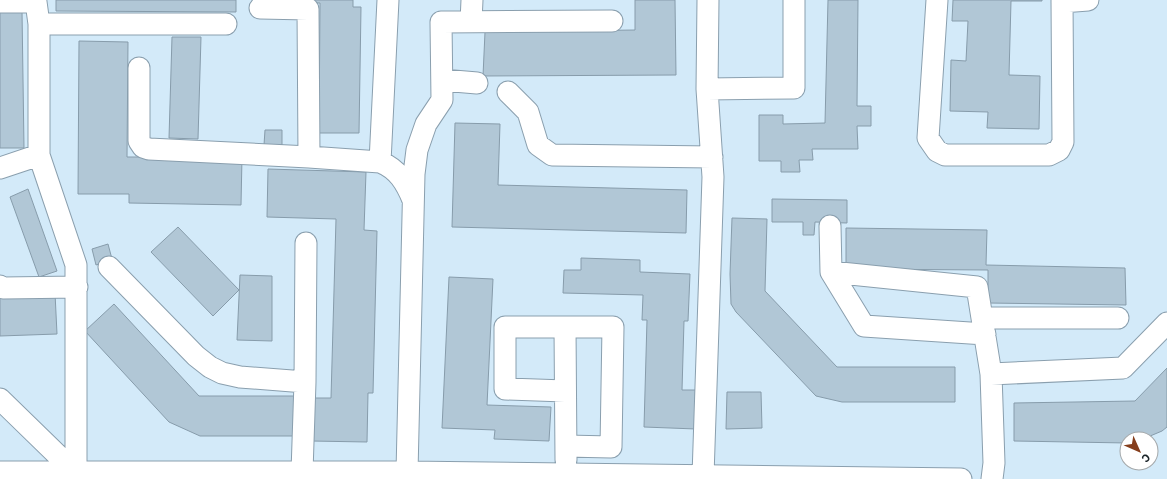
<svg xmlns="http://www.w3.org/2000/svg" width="1167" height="479" font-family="'IBM Plex Sans',sans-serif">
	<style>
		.building { fill: #b1c7d6; stroke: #879cab }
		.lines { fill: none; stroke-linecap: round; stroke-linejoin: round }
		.minor-casing { stroke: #8a9fae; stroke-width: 23 }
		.minor { stroke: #fff; stroke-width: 21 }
	</style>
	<rect width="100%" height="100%" fill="#d3eaf9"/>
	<path class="building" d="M56,0H236V12L56,11Z
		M312,0H353V7H361L359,133H319L320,3H312Z
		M635,0H675L676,75L483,76L485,32L635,30Z
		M828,0H858L857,106H871V126H857L858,149H812L813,160H799L800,172H781V161H759V115H783V124L825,123Z
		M953,0H1042V1H1011L1009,75L1040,76L1039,129L987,128L988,112L950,111L951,60L966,61L968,21H952Z
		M22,11L24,148H0V12Z
		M172,37H201L198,139L169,138Z
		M79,41L128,42L127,157H242L241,205L129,203V194H78Z
		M455,123L500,124L498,185L687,190L686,233L452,227Z
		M265,130H282V145H264Z
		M268,169L366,172L364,230L377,231L373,393H368L367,442L311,441L312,398H331L336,219L267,217Z
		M28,189L57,271L39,277L10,197Z
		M772,199L847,200V223L815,222L814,235H803V222H772Z
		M732,218L767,219L765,291L837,367H955V402H842L816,396L736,312L731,304L730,274Z
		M178,227L239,290L213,316L151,252Z
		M846,228L987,230L986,265L1125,268L1126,305L988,303V270L846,269Z
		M108,244L112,259L96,265L92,249Z
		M581,258L640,260V272L690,274L688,321H684L682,390H697L696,429L644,427L647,320H642L643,295L563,293L564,270H581Z
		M240,275L272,276V341L237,340Z
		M449,277L493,279L487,405L551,407L549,441L494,439L495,430L442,428Z
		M55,293L57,334L0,336V295Z
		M114,304L199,396H299V436H200L169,422L85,331Z
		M1167,368V427L1162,431L1143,439H1127V443L1014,441V403L1135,401Z
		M727,392H761L762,428L726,429Z"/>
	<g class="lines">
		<defs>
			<path id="minor" d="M937,0L928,138L937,151L945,155H1049L1059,150L1063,142L1062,0
				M0,2H36L39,24V155L76,265V473
				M1062,2L1088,0
				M260,8L308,9L309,157L380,162C398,169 406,183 413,200
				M471,22L472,0
				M39,24H226
				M139,68V141L143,147L149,149L309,157
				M442,80L477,83
				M707,89L794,88V0
				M508,92L528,112L538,145L552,155L712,157
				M380,162L388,0
				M0,168L39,155
				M830,226L831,272
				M109,267L196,356L210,367L222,373L240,377L305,382L302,472
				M0,286L3,288L77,287
				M982,318H1118
				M565,327L566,460
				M985,334L864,326L831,272L977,287L991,374L994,463L992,479
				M991,374L1123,368L1167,323
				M305,382L306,243
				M565,391L505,389V327H613L611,447L566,446
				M0,399L76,473
				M0,472H407L961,479
				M407,472L414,174L417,150L426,124L442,100L441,22L612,21
				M703,476L713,177L707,89L708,0"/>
		</defs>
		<use href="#minor" class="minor-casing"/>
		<use href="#minor" class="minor"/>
	</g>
	<g transform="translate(1139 451) rotate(135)"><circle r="19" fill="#ffffff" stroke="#a4a8aa"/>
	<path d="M0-3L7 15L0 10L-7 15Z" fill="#853e1c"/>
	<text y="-6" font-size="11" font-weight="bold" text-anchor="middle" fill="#1c252a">С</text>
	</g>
</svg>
